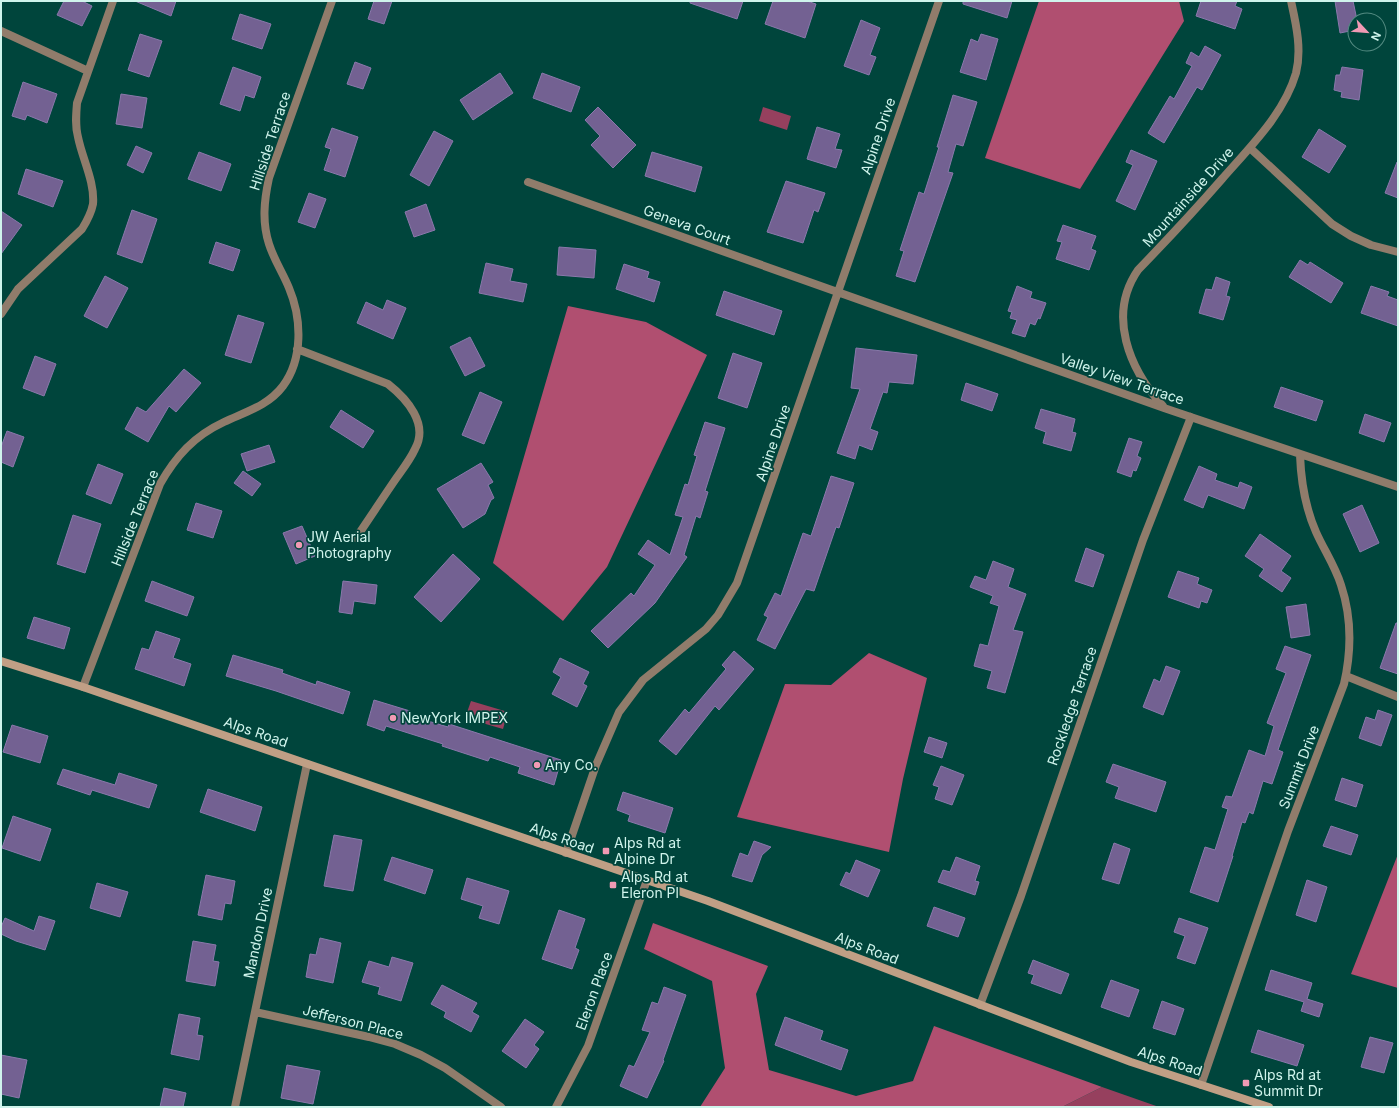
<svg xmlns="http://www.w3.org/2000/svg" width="1399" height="1108" font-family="Inter,sans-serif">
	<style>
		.green { fill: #96405e }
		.forest { fill: #b04f70 }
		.building { fill: #736192; stroke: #8a78ab }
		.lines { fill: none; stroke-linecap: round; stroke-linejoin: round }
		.minor { stroke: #907c6b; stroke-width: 8 }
		.secondary { stroke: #c09f85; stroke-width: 8 }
		.poi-dot { fill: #f19ab4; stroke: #00453c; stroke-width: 1.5 }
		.labels { text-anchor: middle; stroke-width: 3.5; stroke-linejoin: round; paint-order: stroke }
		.street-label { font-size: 14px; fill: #cff4ec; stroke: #00453c }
		.poi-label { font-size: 14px; fill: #cff4ec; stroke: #00453c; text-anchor: start }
	</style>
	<rect width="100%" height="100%" fill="#00453c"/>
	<path class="green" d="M763,107L791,116L787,130L759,121Z
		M471,701L508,712L503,729L465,718Z
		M1102,1087L1159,1107H1062Z"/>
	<path class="forest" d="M1039,1H1179L1184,21L1080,189L985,158Z
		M568,306L646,322L707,355L607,567L563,621L493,563Z
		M869,653L927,678L903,779L889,852L737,817L785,684L831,685Z
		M1398,854V988L1351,974Z
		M653,923L768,966L756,994L769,1070L856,1096L913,1081L934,1026L1102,1087L1062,1107H700L725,1068L712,981L644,949Z"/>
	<path class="building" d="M64,1H82L92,6L82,26L57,15Z
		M135,1H176L171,16Z
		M374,1H392L384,24L368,19Z
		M690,1H743L737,19L690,3Z
		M773,1H807L816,4L805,38L765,24Z
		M963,1H1012L1007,18L963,4Z
		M1201,1H1237L1235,6L1242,9L1235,29L1196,16Z
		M1335,1H1353L1357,20H1355V30L1340,33Z
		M240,14L271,24L262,49L232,39Z
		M861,20L880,28L870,55L876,57L869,75L844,66Z
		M140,34L162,41L149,77L128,70Z
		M981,34L998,39L986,80L960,72L971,39L978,42Z
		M1205,46L1221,55L1202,90L1197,87L1164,143L1148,133L1170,96L1174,99L1192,66L1186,63L1191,52L1199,57Z
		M355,62L371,68L363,89L347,84Z
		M233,67L261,77L254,98L245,95L240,111L220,104Z
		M1342,67L1363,70L1359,100L1341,97L1342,92L1334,90L1336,75H1340Z
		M500,73L513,93L473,120L460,100Z
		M542,73L580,87L571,112L533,98Z
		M23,82L57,94L47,123L27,115L25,120L12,116Z
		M121,94L147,98L142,128L116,124Z
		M953,95L977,102L963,146L956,144L948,172L953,173L915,282L896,276L904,251L900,250L919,192L924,194L939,147H937Z
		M598,107L636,145L613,168L591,145L600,136L585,120Z
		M817,127L840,134L835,149L842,150L836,168L807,159Z
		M332,128L358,137L345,177L324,170L331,149L325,147Z
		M1319,129L1346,146L1329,173L1302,157Z
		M434,131L453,141L429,186L410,175Z
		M136,146L152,153L143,173L127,165Z
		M1131,150L1157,161L1135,210L1116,201L1133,165L1126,162Z
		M199,152L231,164L221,191L188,179Z
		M652,152L702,167L695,192L645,176Z
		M1397,162H1398V198L1385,193Z
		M26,169L63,181L53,207L18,194Z
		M786,181L825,193L818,212L814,210L803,243L767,232Z
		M309,193L326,199L315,228L298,222Z
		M426,204L435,230L414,237L405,212Z
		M132,210L157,219L142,263L117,254Z
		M1,211L22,225L1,254Z
		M1063,225L1096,236L1091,249L1096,251L1089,270L1056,259L1062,242L1057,241Z
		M216,242L240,250L233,271L209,263Z
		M559,247L596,250L594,278L557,275Z
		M1300,260L1308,265L1310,262L1343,283L1331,303L1289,277Z
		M486,263L513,269L510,281L527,284L523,302L479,293Z
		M624,264L649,272L647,278L660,282L654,302L616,289Z
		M105,276L128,288L107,328L84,316Z
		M1216,277L1230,282L1226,296L1230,297L1223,320L1199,313L1206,289L1212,290Z
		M1017,286L1032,292L1030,298L1046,303L1040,319L1038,318L1035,325L1030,323L1025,337L1012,333L1017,320L1010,318L1012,312L1008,311Z
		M1371,286L1389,292L1387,296L1398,300V326L1361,313Z
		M724,291L782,311L774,335L716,315Z
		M387,300L406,308L393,339L357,323L366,302L383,310Z
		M238,315L264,323L251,363L225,355Z
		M470,337L485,366L465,376L450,347Z
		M856,348L917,355L913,384L889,382L887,393L883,392L870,429L878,432L872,450L859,445L855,459L837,453L860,389L851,388Z
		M733,353L762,363L747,408L718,398Z
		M35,356L56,364L44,396L23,388Z
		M184,369L201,383L176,412L169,406L148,442L125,429L137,407L146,412Z
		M966,383L998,394L992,411L961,400Z
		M1281,387L1323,401L1316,421L1274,407Z
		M480,392L502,402L484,444L462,435Z
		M1041,409L1075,419L1072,432L1076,433L1071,451L1043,443L1046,432L1035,428Z
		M341,410L374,431L363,448L330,427Z
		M1365,414L1391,423L1384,442L1359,433Z
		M705,422L725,428L705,491L708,492L700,518L696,516L684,555L687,557L655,603L608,648L591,631L631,593L634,596L655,565L638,554L648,540L670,555L683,517L675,515L685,484L688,485L697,456L694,455Z
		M7,431L24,437L13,467L1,462V447Z
		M1129,438L1142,442L1137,456L1141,458L1136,471L1133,470L1131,477L1117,472Z
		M269,445L275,462L247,471L241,454Z
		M481,463L493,482L488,485L494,498L491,500L485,514L463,528L437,489Z
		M98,464L123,474L111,504L86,494Z
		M1199,466L1217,474L1215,480L1238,488L1240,482L1252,487L1244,509L1208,495L1203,508L1184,500Z
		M243,471L261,484L252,496L234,483Z
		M831,476L854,483L839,528L836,527L814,591L806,589L775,649L757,640L768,617L764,615L775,593L781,596L803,533L811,536Z
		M196,503L222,511L213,538L187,530Z
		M1362,505L1379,543L1360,552L1343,514Z
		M73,515L101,524L85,573L57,564Z
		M302,526L315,556L296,564L283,533Z
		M1260,534L1291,556L1281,571L1291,578L1282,592L1259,576L1264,569L1245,556Z
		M1086,548L1104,555L1093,587L1075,581Z
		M453,554L480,579L441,622L414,597Z
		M993,561L1014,569L1008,587L1026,594L1013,630L1023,632L1005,693L987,688L992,671L974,666L980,644L988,646L999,606L990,603L993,596L970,587L975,576L986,580Z
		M1178,571L1199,578L1197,584L1212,590L1207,603L1201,601L1199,608L1168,597Z
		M152,581L194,597L187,616L145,601Z
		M343,581L377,585L375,604L354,601L352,614L339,612Z
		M1306,604L1310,635L1291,638L1286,607Z
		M34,617L70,628L64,649L27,638Z
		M1396,623H1398V674L1380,668Z
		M156,631L180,639L173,658L191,664L184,686L135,669L142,648L149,650Z
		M1285,646L1311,655L1278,750L1283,752L1272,784L1263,781L1253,814L1249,812L1245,823L1242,822L1232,856H1233L1218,902L1190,892L1205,847L1215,850L1228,809L1222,807L1226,796L1232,797L1249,750L1265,756L1274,726L1267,723L1286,673L1276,669Z
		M734,651L754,669L719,710L715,706L676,755L659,741L685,709L689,713L726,669L722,665Z
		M233,655L283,670L282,673L316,685L317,681L350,692L343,714L276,691L226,676Z
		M560,658L589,672L583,684L587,686L577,707L552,694L561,677L553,672Z
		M1166,666L1180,671L1163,715L1143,707L1154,679L1160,682Z
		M374,700L410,711L408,715L448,727L449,724L561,760L554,785L518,773L520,767L490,757L488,761L442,746L443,744L386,726L384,731L367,725Z
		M1378,710L1392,715L1381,746L1359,738L1366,717L1375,720Z
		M12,725L48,736L40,763L3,752Z
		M929,737L947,743L942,758L924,752Z
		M1113,764L1166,782L1156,812L1115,798L1119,787L1106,782Z
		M941,766L964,775L952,805L935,799L939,787L933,785Z
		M63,769L115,785L119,773L157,785L149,808L92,790L90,795L57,784Z
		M1342,778L1363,785L1356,807L1335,800Z
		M208,789L262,807L255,831L200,812Z
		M623,792L673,808L665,833L628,821L630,815L617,810Z
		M13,816L51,829L40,861L2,848Z
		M1331,826L1358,835L1351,855L1323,846Z
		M334,835L362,840L353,891L324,886Z
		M754,841L771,847L762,855L752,882L732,876L740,853L748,856Z
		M1114,843L1130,849L1119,884L1102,879Z
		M392,857L433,870L425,894L384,880Z
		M956,857L980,866L975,881L979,882L975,895L938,882L943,870L950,872Z
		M856,860L880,870L868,897L840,885L846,872L850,874Z
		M206,875L235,881L231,904L225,903L222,920L198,915Z
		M467,878L509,891L499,924L479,918L483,906L461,899Z
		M1307,880L1327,887L1316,922L1296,915Z
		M97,883L128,892L120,917L90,908Z
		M934,907L965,918L958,937L927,926Z
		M559,910L585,919L575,948L579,950L572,969L542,959Z
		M39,916L55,921L45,950L16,941L1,934V927L5,918L34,931Z
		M1179,918L1208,928L1195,964L1177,958L1185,936L1174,932Z
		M320,938L341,943L333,983L306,977L310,954L316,955Z
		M193,941L216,945L213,961L219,962L215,986L186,981Z
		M392,957L413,963L401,1001L378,994L380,987L362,982L369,961L389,967Z
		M1033,960L1069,974L1061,994L1031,983L1034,975L1028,973Z
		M1271,970L1312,983L1307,999L1323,1004L1319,1017L1301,1011L1304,1002L1265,990Z
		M1111,980L1139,990L1129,1017L1101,1007Z
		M442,985L477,1003L472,1012L479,1016L471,1032L444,1017L446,1012L431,1004Z
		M664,987L686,995L663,1060L664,1061L647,1098L620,1086L629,1065L634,1067L650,1032L642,1030L652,1002L658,1004Z
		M1162,1001L1184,1009L1175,1035L1153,1028Z
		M179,1014L200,1018L197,1035L203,1036L199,1060L171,1054Z
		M785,1017L823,1031L820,1040L848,1050L841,1070L775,1045Z
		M525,1019L544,1032L534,1045L539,1049L526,1068L502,1051Z
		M1258,1030L1304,1045L1297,1066L1251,1052Z
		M1370,1037L1393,1043L1384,1073L1361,1067Z
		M1,1055L27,1060L19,1098L1,1094Z
		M287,1065L320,1071L313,1104L281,1098Z
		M164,1088L186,1093L183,1107H160Z"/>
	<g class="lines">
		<path class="minor" d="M1,31L88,71
			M1250,148L1332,224L1351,236L1371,245L1398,252
			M528,182L1164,408L1398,487
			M1,314L18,289L82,229C87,221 91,214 93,204C95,182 82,158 78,137C75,126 76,115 77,103L113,1
			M297,349L388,384C407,399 429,424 415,449C410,460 402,470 395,480C382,499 369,519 356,538
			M1163,406C1129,369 1107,315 1138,270C1167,240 1195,210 1222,179C1250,147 1284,114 1296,73C1302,49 1296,24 1291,1
			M1346,676L1398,697
			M83,687L160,484C176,456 194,436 224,422C245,412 268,406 283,386C303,359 302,319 289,288C283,273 274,260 269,244C262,222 264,201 269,178L332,1
			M566,853L596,765L619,712L643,680L706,629L718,615L737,583L939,1
			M980,1005L1021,896L1143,540L1191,417
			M255,1012L369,1037L395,1044L421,1055L445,1068L501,1107
			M1201,1085L1288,831L1344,684C1352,649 1352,618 1341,585C1335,566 1324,550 1316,532C1305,507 1301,482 1300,455
			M235,1107L307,764
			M556,1107L588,1046L647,880"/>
		<path class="secondary" d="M1,661L83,687L708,901L1131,1062L1269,1107"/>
	</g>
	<g class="poi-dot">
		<circle cx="299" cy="545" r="4"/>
		<circle cx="393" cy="718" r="4"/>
		<circle cx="537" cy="765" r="4"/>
		<rect x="602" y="847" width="8" height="8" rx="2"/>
		<rect x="609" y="881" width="8" height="8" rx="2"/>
		<rect x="1242" y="1079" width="8" height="8" rx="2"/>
	</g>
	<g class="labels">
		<g class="street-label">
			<text transform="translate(878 136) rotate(-71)" y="5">Alpine Drive</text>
			<text transform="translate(270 141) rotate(-72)" y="5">Hillside Terrace</text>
			<text transform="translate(1188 197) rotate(-48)" y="5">Mountainside Drive</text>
			<text transform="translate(687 225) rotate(20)" y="5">Geneva Court</text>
			<text transform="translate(1122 379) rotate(19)" y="5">Valley View Terrace</text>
			<text transform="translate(773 443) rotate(-71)" y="5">Alpine Drive</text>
			<text transform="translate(135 518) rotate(-68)" y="5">Hillside Terrace</text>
			<text transform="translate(1072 706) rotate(-71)" y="5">Rockledge Terrace</text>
			<text transform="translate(256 732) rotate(19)" y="5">Alps Road</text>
			<text transform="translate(1299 767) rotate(-69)" y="5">Summit Drive</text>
			<text transform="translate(562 838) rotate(19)" y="5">Alps Road</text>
			<text transform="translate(258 933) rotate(-78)" y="5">Mandon Drive</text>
			<text transform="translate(867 948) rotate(21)" y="5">Alps Road</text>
			<text transform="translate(594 991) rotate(-70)" y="5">Eleron Place</text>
			<text transform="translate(353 1022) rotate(14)" y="5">Jefferson Place</text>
			<text transform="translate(1170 1061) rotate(18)" y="5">Alps Road</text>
		</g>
		<g class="poi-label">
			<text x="307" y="542">JW Aerial<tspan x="307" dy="16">Photography</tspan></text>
			<text x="401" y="723">NewYork IMPEX</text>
			<text x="545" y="770">Any Co.</text>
			<text x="614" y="848">Alps Rd at<tspan x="614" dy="16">Alpine Dr</tspan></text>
			<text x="621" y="882">Alps Rd at<tspan x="621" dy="16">Eleron Pl</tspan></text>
			<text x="1254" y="1080">Alps Rd at<tspan x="1254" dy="16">Summit Dr</tspan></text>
		</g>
	</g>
	<rect width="1399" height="1108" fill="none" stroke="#cff4ec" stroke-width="4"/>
	<g transform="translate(1367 32) rotate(116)"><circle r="19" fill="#00453c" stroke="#538b82"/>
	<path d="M0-3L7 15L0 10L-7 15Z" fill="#f19ab4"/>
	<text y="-6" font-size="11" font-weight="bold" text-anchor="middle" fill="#cff4ec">N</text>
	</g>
</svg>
